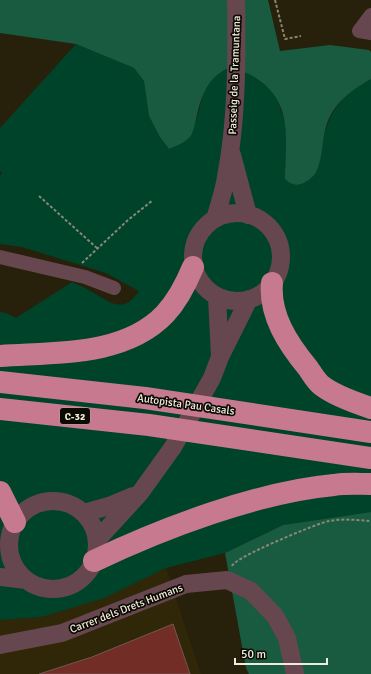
<svg xmlns="http://www.w3.org/2000/svg" width="371" height="674" font-family="Signika,sans-serif">
	<style>
		.built { fill: #302709 }
		.green { fill: #00432b }
		.forest { fill: #195b41 }
		.building { fill: #732d27; stroke: #725753 }
		.lines { fill: none; stroke-linecap: round; stroke-linejoin: round }
		.path { stroke: #8c8775; stroke-width: 2; stroke-dasharray: 3 2; stroke-linecap: butt }
		.minor { stroke: #67474f; stroke-width: 14 }
		.tertiary { stroke: #67474f; stroke-width: 18 }
		.motorway { stroke: #c77a8f; stroke-width: 22 }
		.labels { text-anchor: middle; stroke-width: 3.5; stroke-linejoin: round; paint-order: stroke }
		.shield { fill: #0d0a03; stroke: #aba89c; stroke-width: 1 }
		.shield-label { font-size: 10px; font-weight: bold; fill: #efebdd }
		.street-label { font-size: 11px; fill: #efebdd; stroke: #0d0a03 }
	</style>
	<rect width="100%" height="100%" fill="#27200a"/>
	<path class="built" d="M166,568L201,674H0V620L42,617L104,597Z"/>
	<path class="green" d="M76,44L134,68L144,81L149,116L160,137L169,149C175,143 193,130 195,123C205,98 198,84 226,69L246,71L253,75L276,95L285,122L287,143L285,168L319,164C326,120 330,102 371,79V512L283,525L225,553L166,568L104,598L42,617L0,620V312L6,313L16,318L72,282C79,285 86,288 92,292C110,302 123,315 139,291L106,273L22,247L0,244V176L2,173L0,171V128Z"/>
	<path class="forest" d="M0,0H268L280,51L330,45L369,50L371,52V79C355,88 339,99 330,116C321,134 324,157 316,172C312,179 301,187 293,184C290,184 287,180 285,179C285,146 293,109 265,85C251,73 245,71 226,69C206,80 201,97 196,119C195,124 193,133 190,137C184,143 176,146 169,149L160,137L149,116L144,81L134,68L76,44L0,33Z
		M371,512V674H249L246,668L225,553L283,525Z"/>
	<path class="building" d="M173,624L190,674H39L92,657Z"/>
	<g class="lines">
		<path class="path" d="M275,0L285,39L301,36
			M39,196L98,249
			M82,263L128,220L153,200
			M232,566C235,557 312,526 325,522C340,518 356,520 371,521"/>
		<path class="minor" d="M371,15L359,31L371,33
			M0,257L85,277L114,288"/>
		<path class="tertiary" d="M232,155L248,215
			M193 257a44 44 0 1 1 88 0a44 44 0 1 1-88 0Z
			M215,219C219,205 224,191 226,177C237,120 237,59 236,0
			M217,297L220,356
			M9 545a44 44 0 1 1 88 0a44 44 0 1 1-88 0Z
			M84,513L109,506L133,496
			M97,540L140,493L173,447L212,378L220,357L249,299
			M0,577L26,580
			M0,645L62,633L186,584L227,580L251,591L275,616L287,638L295,674"/>
		<path class="motorway" d="M272,283C269,315 288,344 308,368C312,374 316,381 321,385C333,395 356,403 371,408
			M0,356C54,352 124,357 165,314C178,300 186,284 193,267
			M0,382L145,398L371,432
			M0,409L149,425L371,458
			M0,492L15,522
			M94,561C163,528 258,492 334,485C346,483 359,484 371,484"/>
	</g>
	<g class="labels">
		<rect class="shield" x="60" y="408" width="30" height="16" rx="3"/>
		<g class="shield-label">
			<text x="75" y="420">C-32</text>
		</g>
		<g class="street-label">
			<text transform="translate(234 75) rotate(-88)" y="4">Passeig de la Tramuntana</text>
			<text transform="translate(186 404) rotate(8)" y="4">Autopista Pau Casals</text>
			<text transform="translate(126 608) rotate(-21)" y="4">Carrer dels Drets Humans</text>
		</g>
	</g>
	<path d="M235 658v6h92v-6" fill="none" stroke="#efebdd" stroke-width="2"/>
	<text x="241" y="658" font-size="12" fill="#efebdd" stroke="#0d0a03" stroke-width="3" paint-order="stroke">50 m</text>
</svg>
